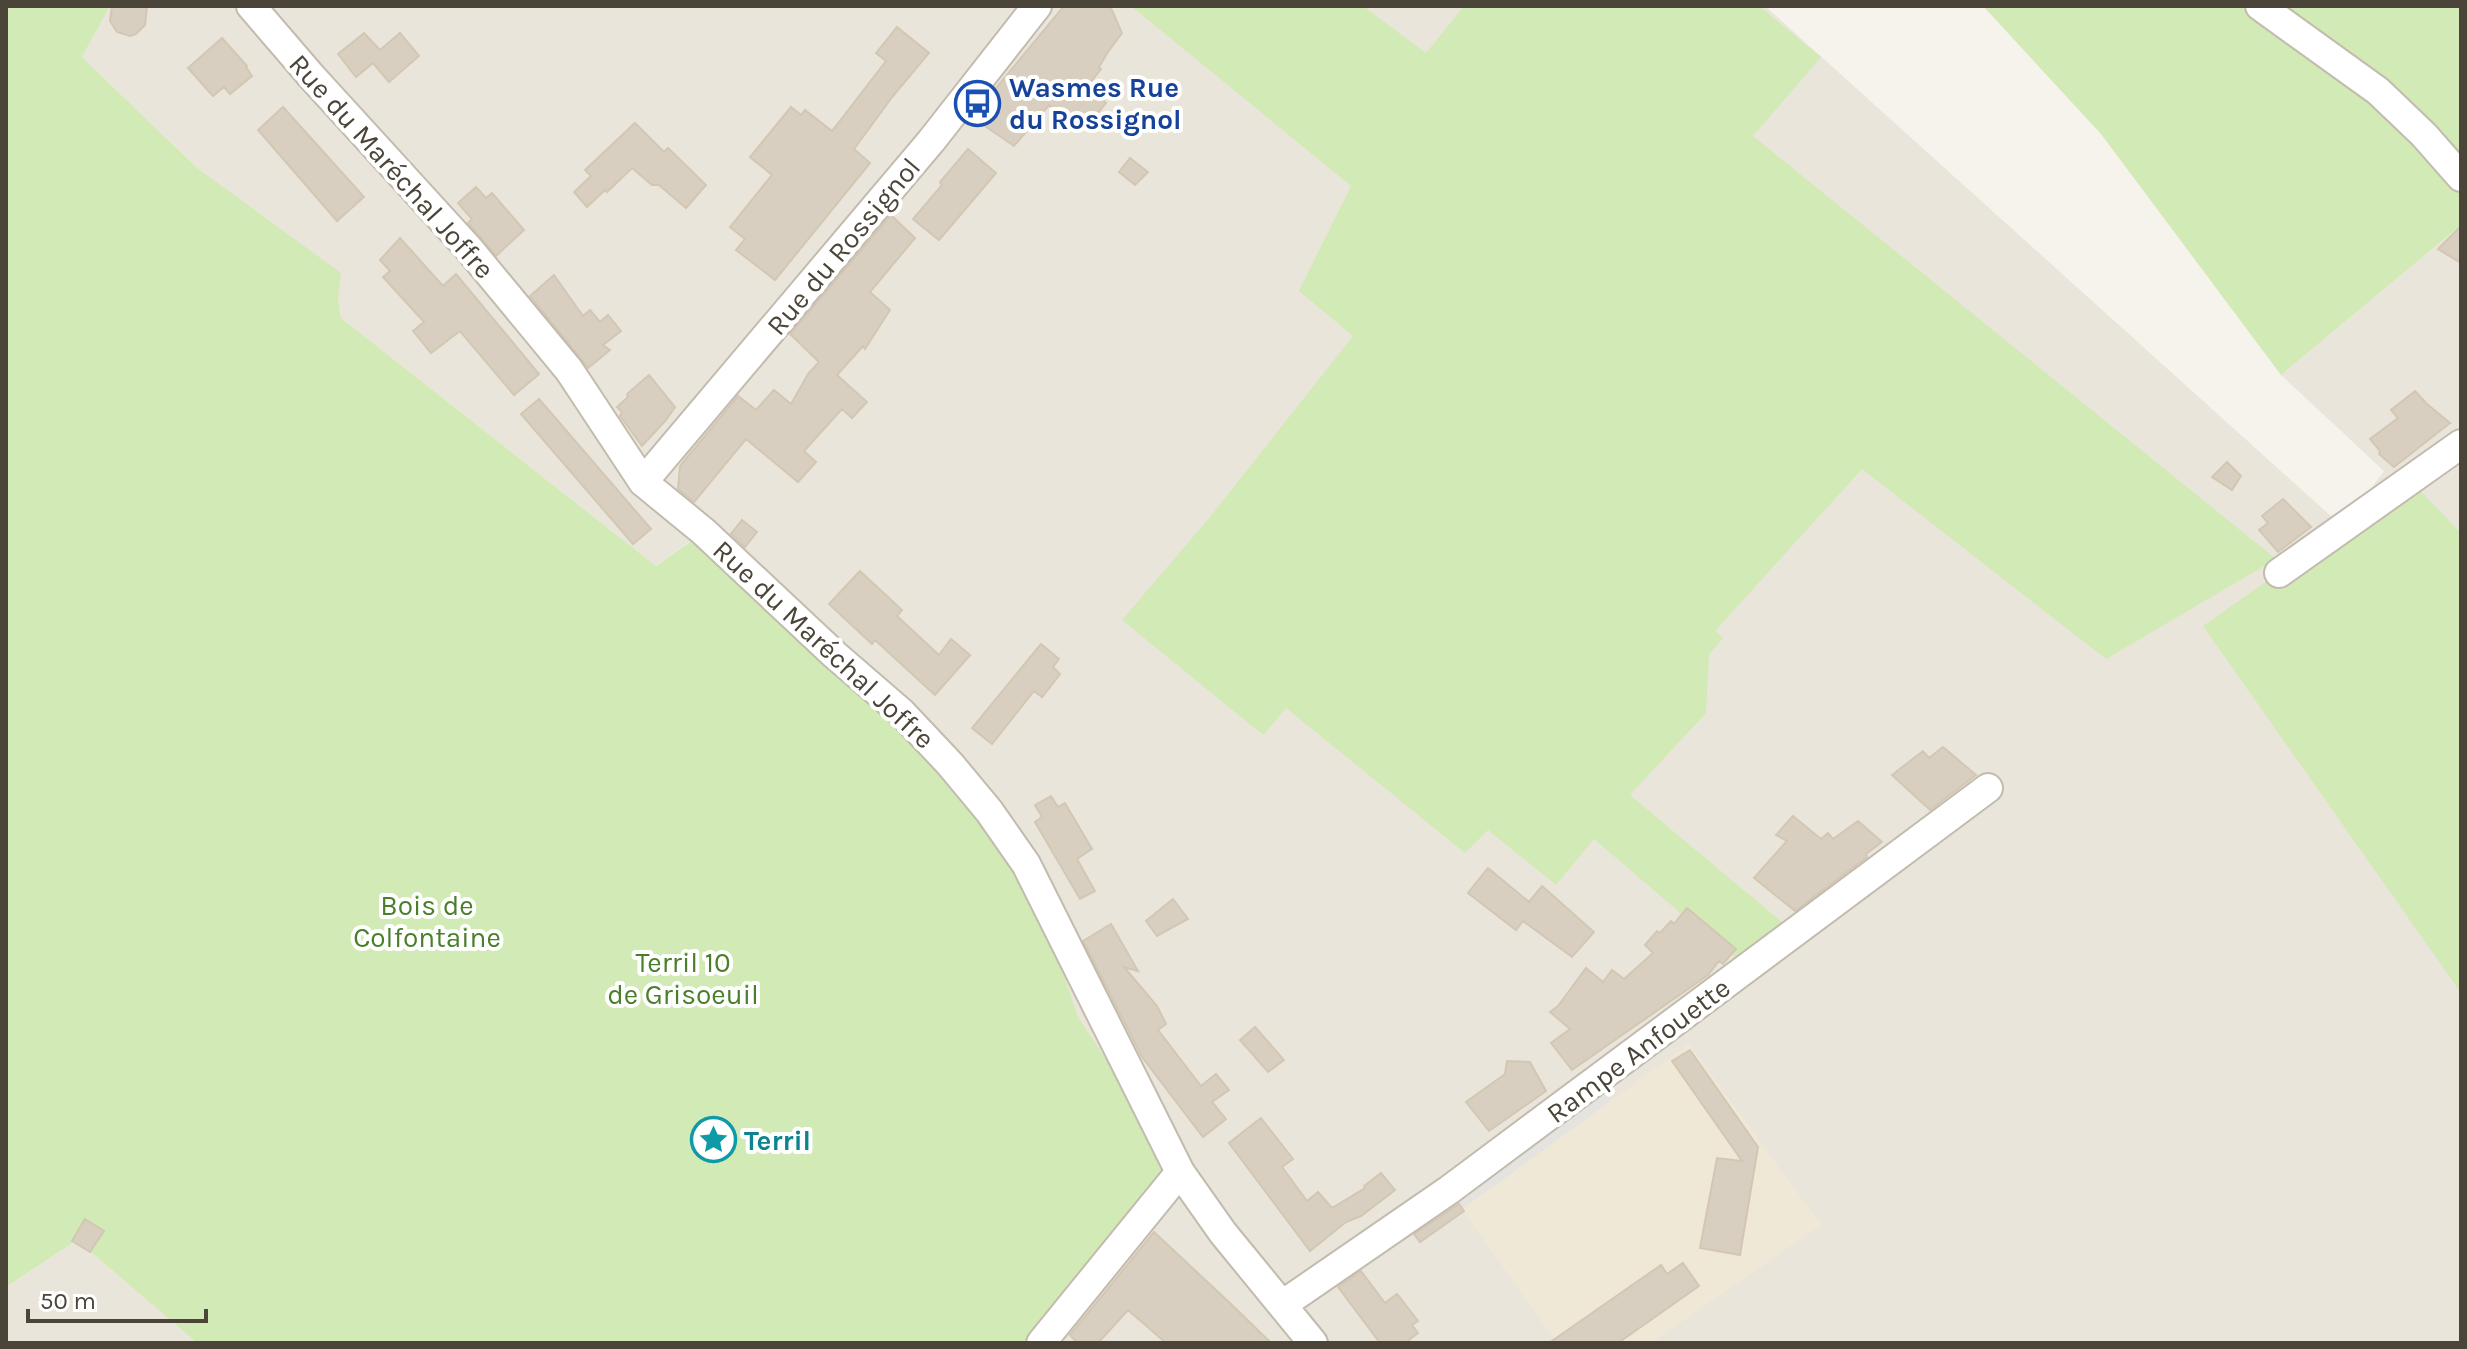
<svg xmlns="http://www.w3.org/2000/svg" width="2467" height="1349" font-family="Karla,sans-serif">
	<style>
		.residential { fill: #eae5da }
		.education { fill: #efe8d6 }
		.green { fill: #d2eab5 }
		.parking { fill: #e5e3e0 }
		.building { fill: #d8cfc1; stroke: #d3c7b4; stroke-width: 2 }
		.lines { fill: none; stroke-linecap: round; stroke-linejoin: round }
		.minor-casing { stroke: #c2bbae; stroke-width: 32 }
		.minor { stroke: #fff; stroke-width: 28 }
		.labels { text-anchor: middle; stroke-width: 8; stroke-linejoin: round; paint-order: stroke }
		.transit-label { font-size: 28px; font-weight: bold; fill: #164399; stroke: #fff; text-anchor: start }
		.street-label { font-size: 28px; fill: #4b4439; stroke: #fff }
		.park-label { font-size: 28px; fill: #4a7f2a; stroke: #fff }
		.culture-label { font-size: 28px; font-weight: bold; fill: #0d838f; stroke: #fff; text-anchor: start }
	</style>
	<rect width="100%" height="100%" fill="#f6f3ec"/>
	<path class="residential" d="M110,6H1765L2343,527L2384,471L2281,375L2461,225V1343H1038L689,542L656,566L341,318L338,299L197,168L82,57Z
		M77,1240L197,1343H6V1287Z"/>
	<path class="education" d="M1689,1044L1821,1225L1651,1343H1557L1462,1209Z"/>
	<path class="green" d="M6,6H110L82,57L197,168L341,273L338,299L341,318L656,566L704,532L767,591L1026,864L1078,1017L1180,1172L1041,1343H197L77,1240L6,1287Z
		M1131,6H1363L1426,53L1464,6H1759L1821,57L1753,136L2276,559L2106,659L1862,469L1715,631L1723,638L1709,654L1706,713L1630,795L1795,933L1748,967L1693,924L1594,839L1556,885L1488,830L1465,853L1286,708L1263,735L1122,620L1210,517L1353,336L1299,291L1351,186Z
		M1983,6H2461V225L2281,375L2101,134Z
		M2410,480L2461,533V993L2203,626Z"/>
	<path class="parking" d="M1598,1080L1612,1100L1462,1209L1457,1202Z"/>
	<path class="building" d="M112,6H147L145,25L136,34L130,36L117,32L110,21Z
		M1064,6H1108L1112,10L1122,33L1108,52L1099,67L1101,69L1090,83L1094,85L1092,88L1106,103L1088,125L1086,124L1082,128L1064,112L1062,115L1049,105L1014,146L972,117Z
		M897,27L929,53L893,96L854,149L870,163L775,280L736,250L745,239L730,227L772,175L750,157L791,107L801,115L805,110L832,131L886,61L876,53Z
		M364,33L380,50L400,33L419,56L389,82L373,63L356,77L338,54Z
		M222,38L247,66L246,67L252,76L230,94L224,87L213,96L188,68Z
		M283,107L364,197L337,221L258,130Z
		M635,123L664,152L668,148L706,185L686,208L659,185H652L632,168L607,192L605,190L587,207L574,192L591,176L585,170Z
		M968,149L996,173L939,240L913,219L942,185L940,182Z
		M1130,158L1148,172L1135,185L1119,172Z
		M476,187L486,198L492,193L524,230L496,256L468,223L472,219L458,203Z
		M891,215L915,238L870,292L890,310L865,349L863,346L837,375L867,402L852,418L842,409L804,451L816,462L798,482L746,439L694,502L678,489L680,466L738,396L756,410L774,390L791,404L808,374L819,362L790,334Z
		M2461,226V263L2438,249Z
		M400,238L443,286L456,274L539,374L514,395L460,331L431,353L413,331L424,322L383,277L390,271L380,260Z
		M554,275L583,316L590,310L600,322L608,315L621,331L603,345L610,350L588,368L530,296Z
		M649,375L675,407L666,420L642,446L620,416L622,412L617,407L628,397L627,394Z
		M2415,391L2427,404L2450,423L2394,467L2379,454L2380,451L2370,439L2398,418L2391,410Z
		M539,399L651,529L633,544L521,414Z
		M2227,462L2241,476L2232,490L2212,477Z
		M2283,499L2311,527L2278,552L2259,530L2268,523L2262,516Z
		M742,520L757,532L745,547L731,534Z
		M860,571L902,610L897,616L939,655L951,639L970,655L935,695L875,640L872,644L829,604Z
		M1041,644L1059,659L1053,667L1060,674L1042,697L1034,691L992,744L972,728Z
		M1943,747L1976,775L1930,810L1892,775L1923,751L1929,758Z
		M1051,796L1058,807L1065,803L1092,849L1077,859L1095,891L1080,899L1035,822L1042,817L1035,805Z
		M1793,816L1821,839L1828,833L1833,839L1858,821L1882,842L1866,854L1867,857L1795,911L1754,878L1787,841L1776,835Z
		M1488,868L1529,902L1542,886L1594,932L1572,957L1523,921L1516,930L1468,893Z
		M1173,899L1188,919L1157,936L1146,921Z
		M1687,908L1736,949L1723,964L1719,961L1708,975L1572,1070L1551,1043L1570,1029L1550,1012L1558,1006L1586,968L1603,982L1612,970L1624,979L1653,953L1645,945L1657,931L1660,933L1671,921L1674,924Z
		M1111,924L1138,971L1124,967L1157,1006L1166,1024L1158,1030L1201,1086L1216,1074L1229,1090L1212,1102L1226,1119L1203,1137L1142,1057L1083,941Z
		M1255,1027L1284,1060L1268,1072L1240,1040Z
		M1690,1050L1758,1147L1740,1255L1700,1248L1717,1158L1742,1161L1672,1061Z
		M1507,1061L1530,1062L1546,1091L1489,1131L1466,1102L1505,1074Z
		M1261,1118L1293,1159L1282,1167L1307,1201L1318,1192L1332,1208L1365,1188L1364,1186L1381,1173L1395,1190L1361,1216L1346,1222L1310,1251L1229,1143Z
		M1459,1204L1464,1211L1420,1242L1414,1234Z
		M85,1219L104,1231L90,1252L72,1241Z
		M1154,1232L1231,1304L1271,1343H1166L1128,1310L1098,1343H1077L1070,1335Z
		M1683,1263L1699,1286L1618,1343H1549L1661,1265L1667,1274Z
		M1361,1271L1385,1303L1397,1294L1418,1321L1412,1325L1418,1333L1405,1343H1380L1338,1287Z"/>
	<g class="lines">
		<defs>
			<path id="minor" d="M251,6L312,77L469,249L569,370L643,482L704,532L835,655L901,712L950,764L989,811L1026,864L1180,1172L1223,1233L1313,1343
				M2260,6L2378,91L2424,135L2461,177
				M643,482L932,140L1037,6
				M2279,573L2461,444
				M1282,1305L1449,1190L1988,788
				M1041,1343L1180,1172"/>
		</defs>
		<use href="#minor" class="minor-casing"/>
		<use href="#minor" class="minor"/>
	</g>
	<defs>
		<symbol id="bus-ring" viewBox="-11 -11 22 22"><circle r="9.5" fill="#fff" stroke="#1a4fb4" stroke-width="1.5"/><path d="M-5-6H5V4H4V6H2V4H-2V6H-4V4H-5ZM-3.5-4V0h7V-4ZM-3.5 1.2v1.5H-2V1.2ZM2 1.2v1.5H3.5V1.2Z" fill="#1a4fb4"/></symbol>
		<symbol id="sight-ring" viewBox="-11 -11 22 22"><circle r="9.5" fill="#fff" stroke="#0f9aa8" stroke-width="1.5"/><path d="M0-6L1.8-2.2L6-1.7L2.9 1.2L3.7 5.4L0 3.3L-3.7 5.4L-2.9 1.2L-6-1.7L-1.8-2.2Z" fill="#0f9aa8"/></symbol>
	</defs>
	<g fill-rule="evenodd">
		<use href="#bus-ring" x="952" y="78" width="51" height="51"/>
		<use href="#sight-ring" x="688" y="1114" width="51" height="51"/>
	</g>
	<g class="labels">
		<g class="transit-label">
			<text x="1009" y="97">Wasmes Rue<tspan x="1009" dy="32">du Rossignol</tspan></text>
		</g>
		<g class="street-label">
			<text transform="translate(392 166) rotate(48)" y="10">Rue du Maréchal Joffre</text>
			<text transform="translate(843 246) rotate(-50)" y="10">Rue du Rossignol</text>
			<text transform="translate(824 644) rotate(43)" y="10">Rue du Maréchal Joffre</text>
			<text transform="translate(1638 1050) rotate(-37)" y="10">Rampe Anfouette</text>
		</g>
		<g class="park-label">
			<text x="427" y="915">Bois de<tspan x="427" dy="32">Colfontaine</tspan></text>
			<text x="683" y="972">Terril 10<tspan x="683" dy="32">de Grisoeuil</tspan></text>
		</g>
		<g class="culture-label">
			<text x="744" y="1150">Terril</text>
		</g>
	</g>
	<rect width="2467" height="1349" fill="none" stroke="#4b4439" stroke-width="16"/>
	<path d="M28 1309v12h178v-12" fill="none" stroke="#4b4439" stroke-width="4"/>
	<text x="40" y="1309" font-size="24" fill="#4b4439" stroke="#ffffff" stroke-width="6" paint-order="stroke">50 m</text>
</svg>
